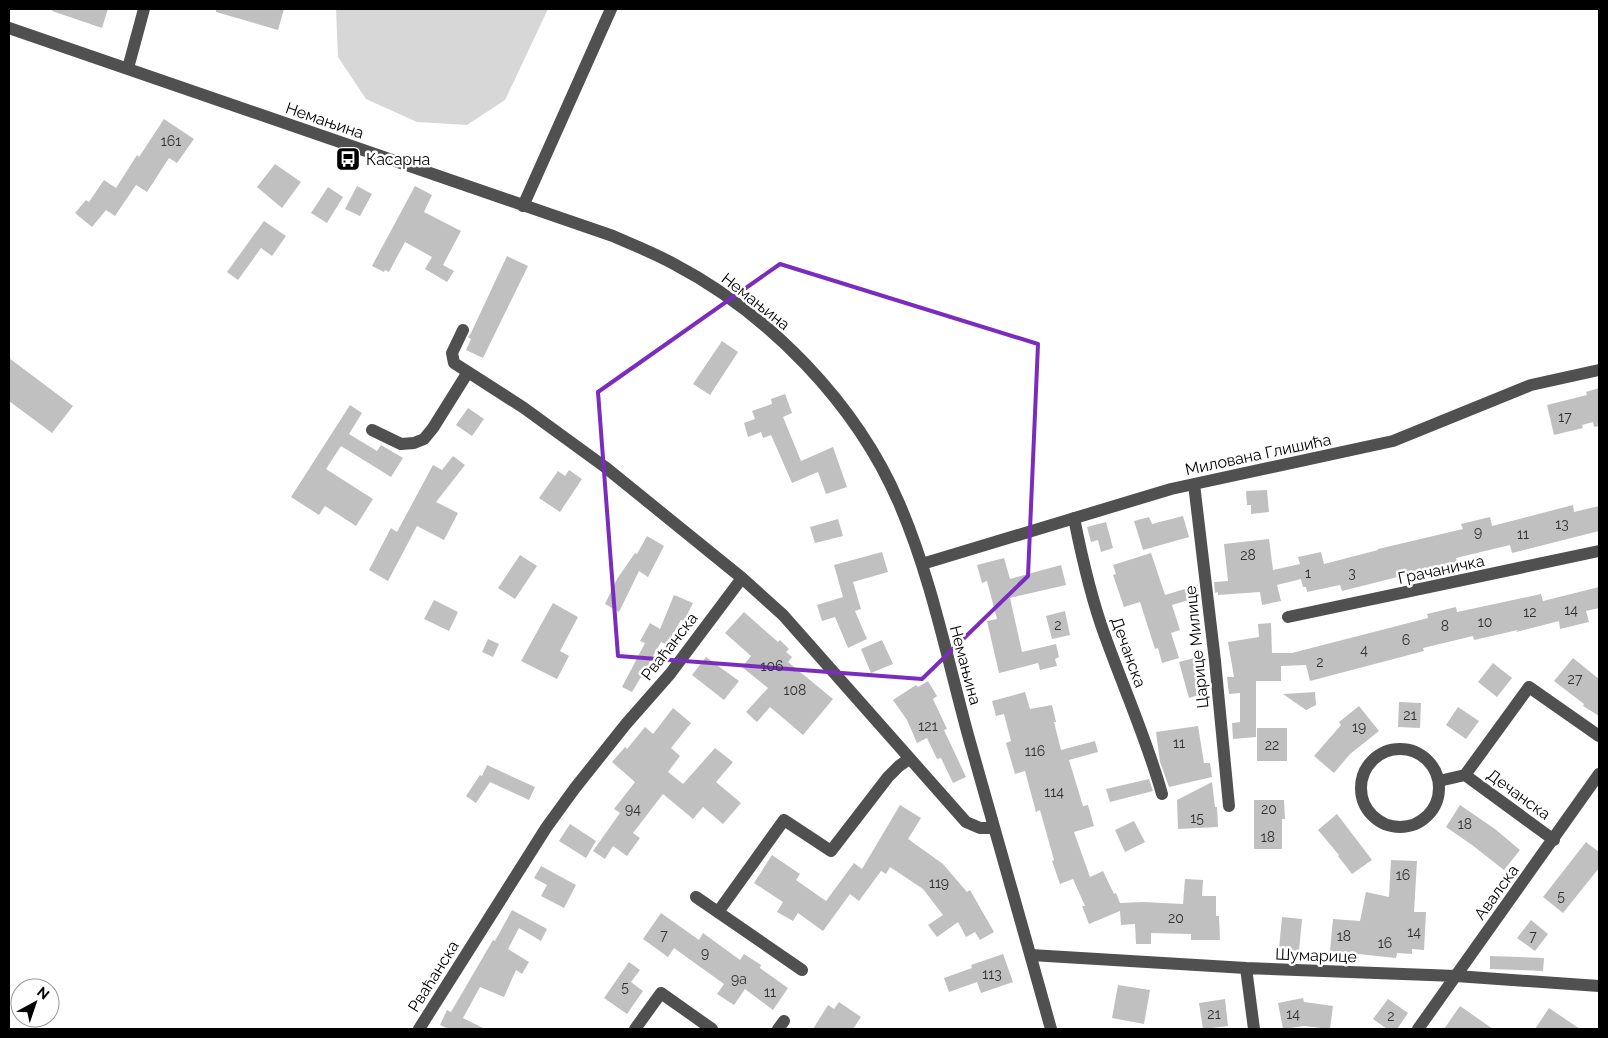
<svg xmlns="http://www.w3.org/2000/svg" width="1608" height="1038" font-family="Raleway,sans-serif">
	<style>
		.green { fill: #d7d7d7 }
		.building { fill: #c0c0c0 }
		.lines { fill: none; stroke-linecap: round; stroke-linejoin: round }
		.minor { stroke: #505050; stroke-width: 12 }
		.marked { fill: none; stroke: #7b2cbf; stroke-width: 4; stroke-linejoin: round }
		.labels { text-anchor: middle; stroke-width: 5; stroke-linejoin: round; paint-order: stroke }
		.number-label { font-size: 14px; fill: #303030 }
		.street-label { font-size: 16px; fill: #000; stroke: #fff }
		.poi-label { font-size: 16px; fill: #000; stroke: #fff; text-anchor: start }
	</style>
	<rect width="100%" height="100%" fill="#fff"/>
	<path class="green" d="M336,9H548L505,100L467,125L417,122L366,99L338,57Z"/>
	<path class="building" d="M53,9H108L102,28L52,11Z
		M216,9H284L278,30L216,12Z
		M164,119L194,139L177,163L169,158L147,192L136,185L115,216L106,210L92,227L75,213L86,200L89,202L104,180L116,188L137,155L139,157Z
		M275,164L301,182L282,208L257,187Z
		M357,186L372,194L360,216L345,209Z
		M415,186L432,195L424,212L461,231L443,265L454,271L447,282L425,269L432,257L405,242L389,272L385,270L384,272L372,266Z
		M328,187L343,197L327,223L311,213Z
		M264,221L286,236L272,256L261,248L238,280L227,272Z
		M507,256L528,266L483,358L466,350L471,339L468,337L471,333Z
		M722,341L738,352L710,395L693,384Z
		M9,358L73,406L52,433L9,401Z
		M1599,388V426L1594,427L1593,422L1582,425L1583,428L1554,435L1547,405L1587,395L1586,392Z
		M785,394L792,413L783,417L801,461L833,447L847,487L826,494L818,472L792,483L771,435L763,438L761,432L748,437L744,423L755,419L752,411L772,404L771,399Z
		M350,405L362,413L349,434L377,451L381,445L403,458L391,477L341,446L326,469L373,499L356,526L325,506L319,515L291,497Z
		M468,408L484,419L472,436L456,425Z
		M453,456L465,465L436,502L458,513L444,540L417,526L388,581L369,570L391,528L397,532L433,465L442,470Z
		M569,470L582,479L560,512L539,498L558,471L565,476Z
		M1267,490L1269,512L1251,514V505H1247L1246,491Z
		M1573,505L1574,512L1599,506V531L1512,553L1510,545L1456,558L1457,562L1342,591L1340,585L1307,592L1306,587H1303L1301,579L1277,585L1281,601L1262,605L1260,592L1218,595V592L1215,593L1214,582L1228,581L1224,544L1269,539L1273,570L1300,564L1298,557L1321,552L1324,564L1378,550V549L1463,529L1461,524L1490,517L1492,526Z
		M1183,516L1189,537L1143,550L1134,521L1149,517L1152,524Z
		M838,519L843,536L815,543L810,527Z
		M1106,522L1113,548L1101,552L1098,540L1091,542L1087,527Z
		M647,536L664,546L648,577L639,571L619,612L605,604L617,579L635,553L637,554Z
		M882,552L888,572L853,582L861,609L855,611L867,639L848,648L835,617L822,621L817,605L843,597L834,565Z
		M1151,553L1165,595L1198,585L1199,597L1172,605L1180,630L1171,633L1179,658L1162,663L1158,648L1155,649L1140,602L1124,607L1113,575L1116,574L1113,565Z
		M520,555L537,566L515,599L498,588Z
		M1004,558L1010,579L1061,565L1066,585L1010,598L1022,652L1056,644L1059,657L1055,659L1057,666L1040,670L1038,663L999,673L987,621L997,619L987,581L982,583L977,565Z
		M1599,587V608L1586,611L1589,622L1560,629L1559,621L1516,632L1518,630L1474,640L1473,636L1423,648L1424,651L1310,681L1306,665L1281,666V681H1256V737L1233,739L1232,723L1240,722V693L1229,694L1227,677H1234L1228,642L1259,637L1258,624L1271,623L1272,653H1292L1428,618L1427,614L1456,607L1457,612L1541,594L1543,601Z
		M674,595L693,603L684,621L681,620L667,645L661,642L649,663L654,665L646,680L641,677L632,692L622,687L645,643L640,641L650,623L660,629Z
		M434,600L458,612L449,631L424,619Z
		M553,603L578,617L560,651L569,656L557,679L521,661Z
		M1065,611L1070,635L1052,639L1046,616Z
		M744,612L778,642L780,640L789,649L786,652L792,657L788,662L833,699L803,735L770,707L757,722L746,712L768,688L742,667L751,656L725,633Z
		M488,639L499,644L493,657L482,652Z
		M882,640L893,664L871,673L861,649Z
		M706,657L739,681L724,700L692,675Z
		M1198,657L1208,692L1189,698L1179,662Z
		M1573,658L1599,679V716L1583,706L1584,704L1554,681Z
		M1493,663L1512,678L1497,697L1478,682Z
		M928,681L937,696L933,699L947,729L944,730L966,777L953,783L941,758L937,759L927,738L917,743L907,720L893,700L916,685L918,687Z
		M1025,692L1030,709L1052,705L1056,722H1054L1061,750L1095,741L1098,752L1069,760L1083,806L1088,805L1094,826L1074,832L1090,877L1103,871L1114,894L1116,893L1120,903L1143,902L1183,904L1185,879L1203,880L1202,896H1216V916H1219L1220,940H1191V934L1151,933V944H1136L1135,924L1121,925L1120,911L1089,924L1082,906H1085L1073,879L1060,884L1052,861L1054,860L1040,810L1036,812L1025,771L1015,774L1006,743L1011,741L1004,714L996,716L992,701Z
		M1315,692L1316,705L1306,710L1283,694Z
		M1399,702L1421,703L1420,728L1398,727Z
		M1359,706L1379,731L1350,754L1334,773L1314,756L1341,725L1339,722Z
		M1458,707L1479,721L1466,739L1446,725Z
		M673,708L691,723L671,748L680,756L668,772L683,784L715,748L733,762L716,782L741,803L723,824L703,807L693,819L663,794L633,833L640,838L627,856L613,846L605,859L593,851L620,813L614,809L635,782L612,762L625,747L627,749L645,727L653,734Z
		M1198,726L1204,763H1210L1212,777L1169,787L1160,762L1156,732Z
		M1257,728H1287V761H1257Z
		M487,765L535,787L529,800L490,782L476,803L466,796L480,775L482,776Z
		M1149,779L1153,791L1110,802L1106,789Z
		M1212,782L1215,807H1217L1218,827L1178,829L1177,800Z
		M1254,800H1284L1285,819H1282V849H1254Z
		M900,805L921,818L908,839L943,864L967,892L970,890L994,932L980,940L975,932L966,937L958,922L937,937L928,925L943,915L923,889L890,867L886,874L881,871L859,901L850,894L823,931L798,913L793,921L777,912L783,902L754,883L772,855L800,874L796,880L826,901L854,863L862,869Z
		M1460,805L1495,829L1520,850L1504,870L1472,845L1446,827Z
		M1337,814L1372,860L1352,874L1338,856L1339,855L1318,830Z
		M1134,821L1145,842L1125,852L1115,830Z
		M570,824L596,841L586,858L559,841Z
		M1586,842L1599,852V868L1563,913L1543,897Z
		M1391,860L1417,861L1414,912H1426L1424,950L1412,949V954L1397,953L1396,958L1330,951L1333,919L1360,921L1366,892L1389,897Z
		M541,866L576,885L564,908L541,896L547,885L534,878Z
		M512,910L547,929L541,941L519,928L508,949L529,962L522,974L516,970L504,997L480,987L463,1018L485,1029H449L440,1025L447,1010L451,1012L493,940L495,941Z
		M661,913L699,940L703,933L740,960L744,954L761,965L760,968L788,988L773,1010L745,989L734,1005L717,994L724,984L674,948L668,957L643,939Z
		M1282,917L1302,919L1299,951L1279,949Z
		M1531,920L1548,934L1535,951L1517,938Z
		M1003,954L1013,982L981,993L977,982L949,992L944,978L972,968L971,965Z
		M1490,956L1544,958L1543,971L1490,969Z
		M629,962L640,970L631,982L643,991L627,1014L604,998Z
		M1118,985L1150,990L1144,1024L1112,1018Z
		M1303,998L1304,1002L1333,1006L1330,1029L1304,1026L1283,1029L1278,1003Z
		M1225,999L1228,1026L1203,1029L1199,1003Z
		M1388,999L1408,1013L1397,1029H1387L1373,1019Z
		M839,1002L861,1017L853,1029H813L828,1005L834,1009Z
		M1460,1006L1493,1029H1444Z
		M1549,1008L1580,1029H1535Z"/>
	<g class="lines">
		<path class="minor" d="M9,28L613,236C633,245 654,253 674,264C769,314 856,403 899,503C931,577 947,658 968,735C995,834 1024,931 1051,1029
			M128,68L144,9
			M523,206L611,9
			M463,330L452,353L454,363L524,408L605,467L742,578L783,615L966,822L980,828H993
			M372,430L401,444L414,443L424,439L433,428L468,372
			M1194,484L1215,661L1229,806
			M1074,518C1082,558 1091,598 1105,636C1124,689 1147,740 1162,794
			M922,564L1171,489L1393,441L1531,385L1599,370
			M1288,617L1599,551
			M1361 788a39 39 0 1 1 78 0a39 39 0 1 1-78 0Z
			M1465,775L1529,687L1599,736
			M1439,781L1465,775L1554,840
			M696,897L802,970
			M718,912L784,820L831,851L888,777L899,766L909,759
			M1031,955L1246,968L1456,976L1599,986
			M1246,968L1254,1029
			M419,1029L546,828L575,788L626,724L670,674L742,578
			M635,1029L661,993L712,1029
			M778,1029L784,1021
			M1418,1029L1599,774"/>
	</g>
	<path class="marked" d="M780,264L1038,344L1028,576L922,679L618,656L598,392Z"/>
	<defs>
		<symbol id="bus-square" viewBox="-11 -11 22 22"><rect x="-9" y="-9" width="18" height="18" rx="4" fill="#000" stroke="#fff"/><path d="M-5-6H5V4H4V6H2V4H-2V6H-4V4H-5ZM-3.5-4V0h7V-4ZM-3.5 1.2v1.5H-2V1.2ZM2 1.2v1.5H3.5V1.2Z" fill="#fff"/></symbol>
	</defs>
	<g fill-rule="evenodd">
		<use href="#bus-square" x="334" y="145" width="28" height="28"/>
	</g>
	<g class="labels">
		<g class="number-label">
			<text x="171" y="146">161</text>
			<text x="1565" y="422">17</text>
			<text x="1562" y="529">13</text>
			<text x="1478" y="537">9</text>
			<text x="1523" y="539">11</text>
			<text x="1248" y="560">28</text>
			<text x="1308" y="578">1</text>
			<text x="1352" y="578">3</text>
			<text x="1571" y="615">14</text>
			<text x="1530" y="617">12</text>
			<text x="1485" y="627">10</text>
			<text x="1058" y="630">2</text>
			<text x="1445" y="631">8</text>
			<text x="1406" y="645">6</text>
			<text x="1364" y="655">4</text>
			<text x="1320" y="667">2</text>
			<text x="772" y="671">106</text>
			<text x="1575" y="684">27</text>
			<text x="795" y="695">108</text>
			<text x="1410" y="720">21</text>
			<text x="928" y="731">121</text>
			<text x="1359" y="732">19</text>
			<text x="1179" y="748">11</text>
			<text x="1272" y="750">22</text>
			<text x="1035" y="756">116</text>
			<text x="1054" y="797">114</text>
			<text x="633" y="814">94</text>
			<text x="1269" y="814">20</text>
			<text x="1197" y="823">15</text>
			<text x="1465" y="829">18</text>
			<text x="1268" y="842">18</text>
			<text x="1403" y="880">16</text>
			<text x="939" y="888">119</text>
			<text x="1561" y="901">5</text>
			<text x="1176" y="923">20</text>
			<text x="1414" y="937">14</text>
			<text x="664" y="940">7</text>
			<text x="1344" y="941">18</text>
			<text x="1533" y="941">7</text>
			<text x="1385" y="948">16</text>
			<text x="705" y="958">9</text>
			<text x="992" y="979">113</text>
			<text x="739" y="984">9a</text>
			<text x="625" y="992">5</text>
			<text x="770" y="997">11</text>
			<text x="1214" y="1019">21</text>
			<text x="1293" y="1019">14</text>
			<text x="1391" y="1021">2</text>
		</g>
		<g class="street-label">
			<text transform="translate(325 120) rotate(19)" y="6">Немањина</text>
			<text transform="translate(756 301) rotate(38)" y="6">Немањина</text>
			<text transform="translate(1258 454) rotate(-12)" y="6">Милована Глишића</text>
			<text transform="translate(1441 569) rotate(-12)" y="6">Грачаничка</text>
			<text transform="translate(669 646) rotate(-52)" y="6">Рваћанска</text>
			<text transform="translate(1196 647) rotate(-96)" y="6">Царице Милице</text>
			<text transform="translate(1129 652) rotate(70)" y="6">Дечанска</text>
			<text transform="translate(966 665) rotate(75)" y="6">Немањина</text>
			<text transform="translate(1519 794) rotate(36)" y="6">Дечанска</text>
			<text transform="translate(1496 892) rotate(-54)" y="6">Авалска</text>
			<text transform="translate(1316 955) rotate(2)" y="6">Шумарице</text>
			<text transform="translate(433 976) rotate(-58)" y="6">Рваћанска</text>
		</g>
		<g class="poi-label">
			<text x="366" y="165">Касарна</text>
		</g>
	</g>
	<rect width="1608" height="1038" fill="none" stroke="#000000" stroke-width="20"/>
	<g transform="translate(35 1003) rotate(40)"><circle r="24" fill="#ffffff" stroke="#999999"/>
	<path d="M0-4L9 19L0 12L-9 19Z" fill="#000000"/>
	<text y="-8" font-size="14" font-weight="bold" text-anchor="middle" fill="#000000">N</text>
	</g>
</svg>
